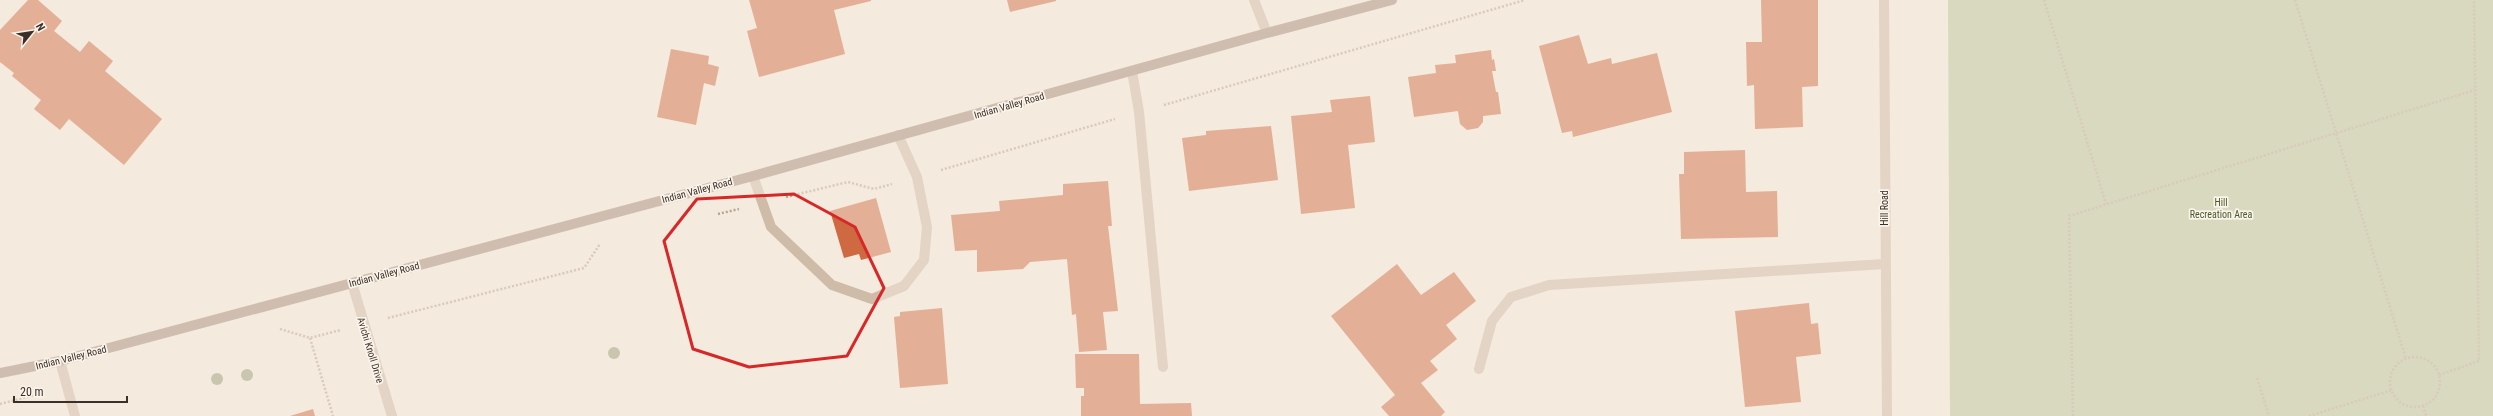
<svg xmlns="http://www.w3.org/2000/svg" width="2493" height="416" font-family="'Roboto Condensed',sans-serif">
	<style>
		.green { fill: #b5c59c }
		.building { fill: #cf6941 }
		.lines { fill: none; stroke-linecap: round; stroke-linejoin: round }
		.path { stroke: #baa592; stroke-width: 2.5; stroke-dasharray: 2 2; stroke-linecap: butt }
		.lane { stroke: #cebba8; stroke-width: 10 }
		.street { stroke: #cebba8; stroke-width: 10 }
		.secondary { stroke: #a28979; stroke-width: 10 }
		.tree { fill: #959b7b }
		.marked { fill: none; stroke: #d62828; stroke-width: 3; stroke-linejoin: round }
		.labels { text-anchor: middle; stroke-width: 3.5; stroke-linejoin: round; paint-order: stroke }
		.street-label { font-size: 10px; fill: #3a2f29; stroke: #fbf4ea }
		.park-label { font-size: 10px; fill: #475a2a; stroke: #fbf4ea }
	</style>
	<rect width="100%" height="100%" fill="#f4eadd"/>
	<path class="green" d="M1948,0H2493V416H1950Z"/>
	<path class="building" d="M28,0H38L62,21L54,31L80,52L89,41L113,61L105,71L162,119L124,165L69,119L60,130L34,109L41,100L12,76L14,73L0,62V30Z
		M749,0H871V1L834,10L845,54L759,77L747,31L757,28Z
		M1007,0H1056V1L1010,12Z
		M1761,0H1818V86L1802,87L1803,127L1755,129L1754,85L1747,86L1746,42H1762Z
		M1579,35L1588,64L1611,58L1612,64L1657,53L1672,112L1573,137L1572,131L1562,133L1539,46Z
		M671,49L709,56L708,64L719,67L715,86L704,83L696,125L657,117Z
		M1491,50L1492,60L1494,59L1496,71H1492L1496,92H1498L1501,114L1483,116V122L1478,128L1467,130L1460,124L1458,111L1414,117L1408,77L1436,73L1435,65L1456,63L1455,55Z
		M1370,96L1375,142L1348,145L1355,208L1301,214L1291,116L1332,112L1330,100Z
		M1271,126L1278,180L1189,191L1182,138L1206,135V131Z
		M1745,150L1746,192L1777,191L1778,237L1681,239L1679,174H1684V152Z
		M1108,181L1112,226H1108L1118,311L1103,312L1107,350L1079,352L1076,314L1072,315L1067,259L1030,262L1023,269L977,272V250L955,251L951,215L1000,211L999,201L1063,195V184Z
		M876,198L891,252L861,260L859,254L844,258L830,211Z
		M1397,264L1421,295L1454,272L1476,301L1446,325L1457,339L1430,361L1438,370L1421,383L1445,412L1441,416H1389L1381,407L1395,395L1331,316Z
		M1809,303L1811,324L1818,323L1821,354L1796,357L1801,402L1745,407L1735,311Z
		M942,308L948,384L900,388L894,317L900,316V312Z
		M1075,354H1139L1140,404L1191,403L1192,416H1081V396H1084V388H1076Z
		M313,409L315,416H290Z"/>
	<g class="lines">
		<path class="path" d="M2044,0L2106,204
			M2295,0L2406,359
			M1164,105L1525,0
			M941,170L1115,119
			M786,197L848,182L874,189L892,184
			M718,214L739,209
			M388,318L584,268L600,244
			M280,329L310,338L341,330
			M310,338L333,416
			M2390 382a25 25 0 1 1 50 0a25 25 0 1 1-50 0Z
			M2439,375L2479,361L2474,0
			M2257,378L2269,416
			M0,404L42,393
			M2423,406L2426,416
			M2073,416L2069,216L2475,90
			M2309,416L2392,390"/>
		<path class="lane" d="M1254,0L1267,33
			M1132,71L1139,112L1163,367
			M753,176L771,227L832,285L872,299L904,286L924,260L927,227L917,177L898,135
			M1479,369L1492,321L1511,297L1549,285L1884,264"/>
		<path class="street" d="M1884,0L1887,416
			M352,283L392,416
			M60,361L75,416"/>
		<path class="secondary" d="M0,373L60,361L753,176L1267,33L1392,0"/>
	</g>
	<g class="tree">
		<circle cx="614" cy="353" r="6"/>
		<circle cx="247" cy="375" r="6"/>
		<circle cx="217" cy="379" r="6"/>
	</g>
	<path d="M0 0H2493V416H0ZM794,194L855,227L884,288L847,356L749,367L693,349L664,241L697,199Z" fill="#f4eadd" fill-opacity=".55" fill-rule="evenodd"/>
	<path class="marked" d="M794,194L855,227L884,288L847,356L749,367L693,349L664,241L697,199Z"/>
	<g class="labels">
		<g class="street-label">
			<text transform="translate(1009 105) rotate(-16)" y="4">Indian Valley Road</text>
			<text transform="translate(697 190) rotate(-15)" y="4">Indian Valley Road</text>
			<text transform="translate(1884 208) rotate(-90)" y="4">Hill Road</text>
			<text transform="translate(384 274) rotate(-15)" y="4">Indian Valley Road</text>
			<text transform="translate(371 350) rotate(73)" y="4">Avichi Knoll Drive</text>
			<text transform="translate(71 357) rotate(-14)" y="4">Indian Valley Road</text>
		</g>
		<g class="park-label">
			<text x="2221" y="206">Hill<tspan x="2221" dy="12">Recreation Area</tspan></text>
		</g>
	</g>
	<g transform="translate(32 32) rotate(60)" stroke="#fbf4ea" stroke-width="3" paint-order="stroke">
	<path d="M0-3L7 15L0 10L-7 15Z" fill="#3a2f29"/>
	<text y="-6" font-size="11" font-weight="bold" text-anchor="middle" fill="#3a2f29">N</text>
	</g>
	<path d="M14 396v6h113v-6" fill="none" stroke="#3a2f29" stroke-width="2"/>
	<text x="20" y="396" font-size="12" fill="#3a2f29" stroke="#fbf4ea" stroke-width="3" paint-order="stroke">20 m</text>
</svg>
